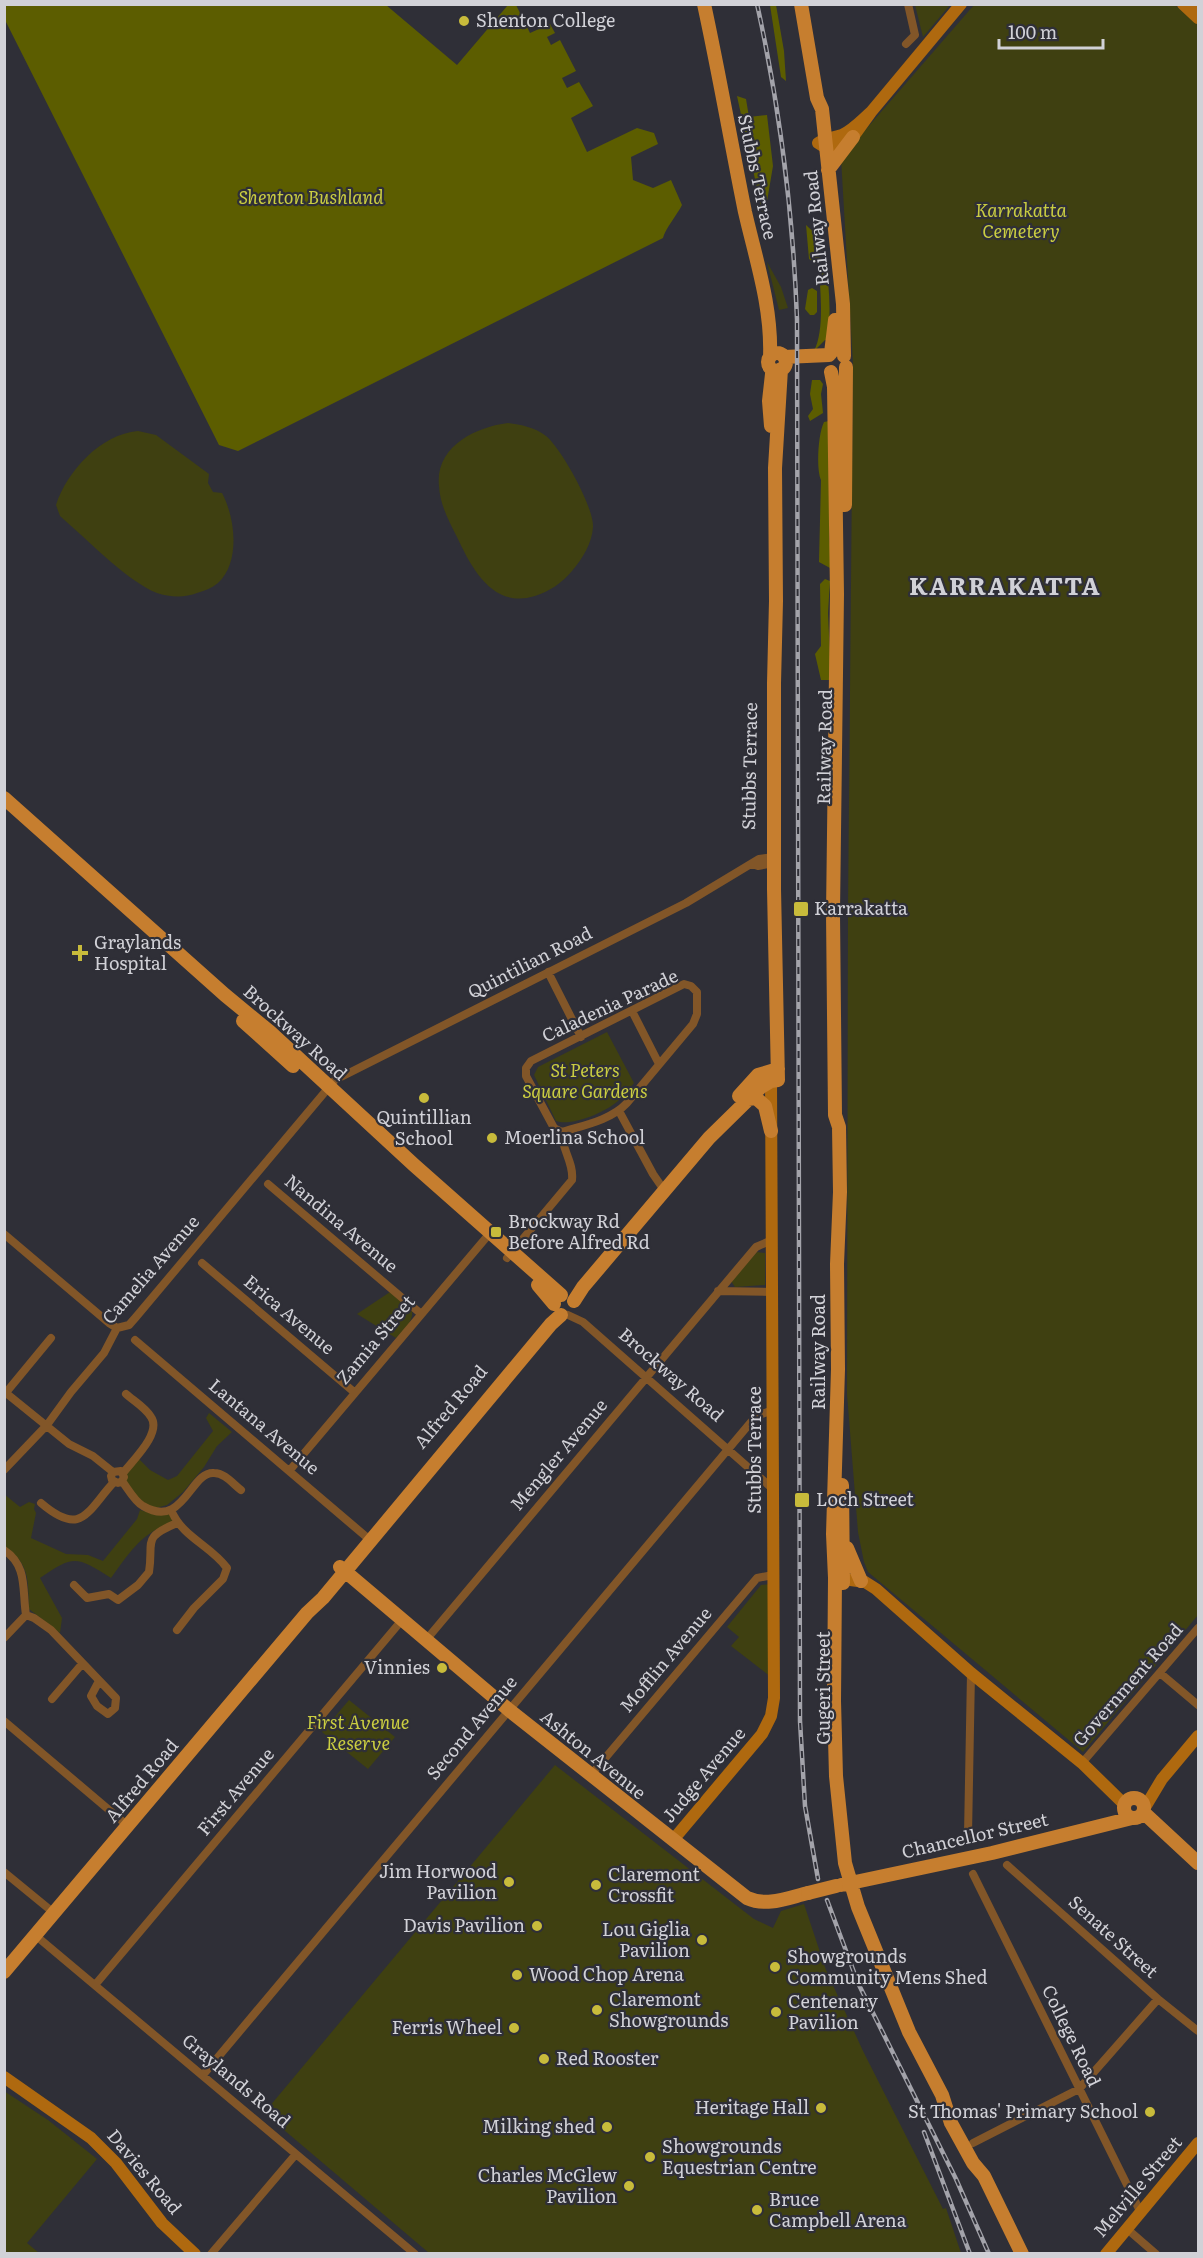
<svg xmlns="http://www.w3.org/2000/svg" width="1203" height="2258" font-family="Literata,serif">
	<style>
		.green { fill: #3f4011 }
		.forest { fill: #5c5d00 }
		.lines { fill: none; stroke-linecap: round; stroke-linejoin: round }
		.street { stroke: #825628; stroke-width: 8 }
		.secondary { stroke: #af690f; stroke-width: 12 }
		.primary { stroke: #c67e2f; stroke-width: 14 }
		.rail-casing { stroke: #a3a3aa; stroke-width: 4.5 }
		.rail { stroke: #2f2f37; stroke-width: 2; stroke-dasharray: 7; stroke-linecap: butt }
		.primary-bridge { stroke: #c67e2f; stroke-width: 14 }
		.poi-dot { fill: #c8bb3b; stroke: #2f2f37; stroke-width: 2 }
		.labels { text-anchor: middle; stroke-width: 4.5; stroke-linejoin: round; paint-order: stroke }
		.poi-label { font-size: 18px; fill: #d1d1d7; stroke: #2f2f37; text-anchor: start }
		.street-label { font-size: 18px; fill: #d1d1d7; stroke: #2f2f37 }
		.park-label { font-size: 18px; font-style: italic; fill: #cacd41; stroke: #2f2f37 }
		.district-label { font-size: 24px; font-weight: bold; letter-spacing: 1.5px; fill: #d1d1d7; stroke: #2f2f37 }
	</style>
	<rect width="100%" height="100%" fill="#2f2f37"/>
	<path class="green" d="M915,5V4L950,5L923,37Z
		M974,5H1175L1198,25V1615L1083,1752L868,1572L864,1562L858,1532L847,1394L848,911L853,364L841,158Z
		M767,262L781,287L788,308L779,310Z
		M508,423C521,425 535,427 546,436C561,448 594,507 593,527C592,543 583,558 572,571C562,583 550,591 535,596C493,609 472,569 457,537C449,521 440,505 439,486C435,447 475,427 508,423Z
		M138,431L156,435L209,474L208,483L213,492L222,493C235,517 241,562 218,583C212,588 204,591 197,593C185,598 169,597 157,593C129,582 93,545 70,525L60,516L56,505C67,471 101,434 138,431Z
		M607,1032L634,1083C629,1089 624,1096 618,1101C606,1112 571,1127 556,1121L534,1075L538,1067Z
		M757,1252L765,1253V1285L735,1287L731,1281Z
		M390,1292L412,1311C414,1321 403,1330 396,1338L357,1314Z
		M209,1413L232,1432L217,1446L204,1467L183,1492L167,1505L156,1508L143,1504L124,1484L126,1473L139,1459L150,1470L168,1480L177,1476L213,1431L206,1418Z
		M4,1494L20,1507L29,1502L35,1504L34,1509L36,1513L31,1538L66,1554L88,1555L103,1561L137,1519L140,1510L157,1515L169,1513L173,1522C142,1532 129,1553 111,1578C76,1556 74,1555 40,1578L62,1618L60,1633L29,1609C28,1580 30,1564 5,1547Z
		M770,1584L771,1677L731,1646L739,1637L727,1627L761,1585Z
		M349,1700L395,1737L368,1769L322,1732Z
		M555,1765L754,1919L773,1928L781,1911L804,1904L826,1970L863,2051L943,2209L946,2208L961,2253H429L264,2113Z
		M4,2091L48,2120L97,2159L27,2243L39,2253H5Z"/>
	<path class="forest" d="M5,4L386,5L457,65L508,5H516L530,33L550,24L555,33L547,37L551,45L560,40L576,71L562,78L567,88L579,82L593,106L571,118L587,152L637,128L654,133L658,144L631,157L633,180L653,188L671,180L682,205C677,215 665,229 663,238L238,451L219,445L5,20Z
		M770,5H776L784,51L786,81L781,77Z
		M737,96L746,99L749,117L767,115L773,166L765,213L763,216Z
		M806,225L824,242C827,275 833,308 827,340H825L814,351C825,329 820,291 819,266L809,259Z
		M812,288L817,291V312L814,315H810L805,309L808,290Z
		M812,380H820L823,384L821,394L823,413L810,421L808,416L813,409L810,394Z
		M829,421V538L832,559L830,568L819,562L821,480C816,469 818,434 824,422Z
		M825,579L830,581L828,613L831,680H821L815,654L821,646L820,584Z"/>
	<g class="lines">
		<path class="street" d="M906,44L915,35L908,4
			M752,864L758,866L774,863
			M548,972L581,1037
			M684,984L691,986L697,992V1014L693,1024L627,1103C611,1120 585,1125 562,1132L554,1128L526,1076V1068L531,1061Z
			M632,1011L659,1064
			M619,1111L653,1174L664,1190
			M268,1184L420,1313
			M4,1234L109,1323L117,1328
			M507,1258L572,1180C574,1162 561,1149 562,1132
			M202,1263L354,1392
			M718,1291L772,1292
			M568,1315L583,1322L774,1490
			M117,1328L129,1325L136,1317L335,1080L686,903L759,859L774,857
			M135,1340L370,1540
			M6,1393L69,1444L93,1456L113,1472L121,1471L124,1477L122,1481L118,1483L112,1480L111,1476L113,1472
			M4,1395L51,1338
			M4,1470L47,1425L71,1392L104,1353L117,1328
			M290,1470L490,1233
			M123,1473C133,1460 162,1433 151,1417C146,1408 134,1401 126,1394
			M122,1481C128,1489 135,1502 143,1506C184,1530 190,1471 214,1473C225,1473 233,1484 241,1490
			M41,1503C82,1538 87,1511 114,1482
			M171,1510C183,1538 210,1545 227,1568L223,1579L194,1608L177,1630
			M4,1550C28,1566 22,1590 26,1615L34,1618L51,1630L116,1698L115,1708L108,1714L97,1706L91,1696L99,1681
			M74,1585L87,1598L109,1594L118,1600L138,1585L149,1572C154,1541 141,1538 177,1523
			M4,1638L26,1615
			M426,1640L756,1247L772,1240
			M1160,1673L1198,1705
			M52,1699L82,1664
			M4,1721L128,1826
			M1082,1763L1198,1628
			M590,1776L757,1578L773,1575
			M968,1835L971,1673
			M1007,1865L1158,1999L1198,2031
			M4,1872L54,1913
			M973,1874L1140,2211
			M35,1935L415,2254
			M95,1985L402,1620
			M203,2075L751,1422L759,1415L773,1410
			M973,2143L1079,2089L1158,1999
			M1126,2228L1156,2254
			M211,2254L296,2154"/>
		<path class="secondary" d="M1183,4L1198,18
			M1198,4V5
			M871,112C862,120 853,130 842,135C833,138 826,138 818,143L826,148L833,149L853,137L871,112L961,4
			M836,1578L865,1582L876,1589L971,1673L1082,1763L1125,1805
			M1144,1809L1162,1779L1198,1736
			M673,1840L762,1734L771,1716L774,1698L771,1081
			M4,2077L91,2138L116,2163L162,2223L195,2254
			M1106,2254L1198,2143"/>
		<path class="primary" d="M704,4C719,73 731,143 745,212C756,260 772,307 770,357
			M801,4L817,98L822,109L843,304L844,356
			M828,170L853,137
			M831,353L835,320
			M768 362a9 9 0 1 1 18 0a9 9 0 1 1-18 0Z
			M784,357L829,355
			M831,372L834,387L837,594L833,913L835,1115L839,1127L840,1192L837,1264L838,1369L833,1534L835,1578L834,1701L836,1776L845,1863L858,1907L909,2032L942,2095L951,2123L973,2163L984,2176L1022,2254
			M771,426L769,401L772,374
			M845,505L846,367
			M4,798L225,995L270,1032L414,1165L561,1295
			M243,1021L293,1066
			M739,1096L758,1075L778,1069
			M748,1099L756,1098L765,1106L771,1131
			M538,1285L554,1304
			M574,1301L583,1287L709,1138L761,1087L771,1081L778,1080L774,889V683L776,601L775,468L781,369
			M842,1485L843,1583
			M847,1548L861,1581
			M340,1567L509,1710L747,1898C767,1907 787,1898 808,1893
			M1124 1808a10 10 0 1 1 20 0a10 10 0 1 1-20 0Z
			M1143,1812L1198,1863
			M841,1885L992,1853L1132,1818
			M4,1972L307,1613L323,1598L551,1324L561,1315"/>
		<defs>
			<path id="rail" d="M757,4C780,108 793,213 797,319L800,1721L805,1806L818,1879
				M827,1900L858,1983L956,2179L989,2254
				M924,2132L970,2254"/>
		</defs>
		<use href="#rail" class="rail-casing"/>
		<use href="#rail" class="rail"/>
		<path class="primary-bridge" d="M808,1893L836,1886"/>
	</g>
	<g class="poi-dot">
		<circle cx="464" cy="21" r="6"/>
		<rect x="793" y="901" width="16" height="16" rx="3"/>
		<path d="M77 944h6v6h6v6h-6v6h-6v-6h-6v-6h6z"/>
		<circle cx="424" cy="1098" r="6"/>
		<circle cx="492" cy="1138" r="6"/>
		<rect x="490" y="1226" width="12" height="12" rx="3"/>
		<rect x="794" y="1492" width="16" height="16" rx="3"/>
		<circle cx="442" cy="1668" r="6"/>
		<circle cx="509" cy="1882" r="6"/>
		<circle cx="596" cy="1885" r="6"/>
		<circle cx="537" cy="1926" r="6"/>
		<circle cx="702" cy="1940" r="6"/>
		<circle cx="775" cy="1967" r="6"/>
		<circle cx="517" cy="1975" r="6"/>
		<circle cx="597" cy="2010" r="6"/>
		<circle cx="776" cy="2012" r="6"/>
		<circle cx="514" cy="2028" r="6"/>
		<circle cx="544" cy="2059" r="6"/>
		<circle cx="821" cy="2108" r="6"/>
		<circle cx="1150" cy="2112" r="6"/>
		<circle cx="607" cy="2127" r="6"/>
		<circle cx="650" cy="2157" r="6"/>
		<circle cx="629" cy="2186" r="6"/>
		<circle cx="757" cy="2210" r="6"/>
	</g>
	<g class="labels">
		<g class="poi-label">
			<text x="476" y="27">Shenton College</text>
			<text x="814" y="915">Karrakatta</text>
			<text x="94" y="949">Graylands<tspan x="94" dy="21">Hospital</tspan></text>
			<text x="424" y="1124" text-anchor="middle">Quintillian<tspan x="424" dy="21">School</tspan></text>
			<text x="504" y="1144">Moerlina School</text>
			<text x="508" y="1228">Brockway Rd<tspan x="508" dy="21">Before Alfred Rd</tspan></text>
			<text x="816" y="1506">Loch Street</text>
			<text x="430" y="1674" text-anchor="end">Vinnies</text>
			<text x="497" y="1878" text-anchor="end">Jim Horwood<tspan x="497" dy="21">Pavilion</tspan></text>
			<text x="608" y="1881">Claremont<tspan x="608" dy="21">Crossfit</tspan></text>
			<text x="525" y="1932" text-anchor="end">Davis Pavilion</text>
			<text x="690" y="1936" text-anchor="end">Lou Giglia<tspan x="690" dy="21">Pavilion</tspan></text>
			<text x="787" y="1963">Showgrounds<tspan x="787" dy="21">Community Mens Shed</tspan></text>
			<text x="529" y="1981">Wood Chop Arena</text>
			<text x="609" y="2006">Claremont<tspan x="609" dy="21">Showgrounds</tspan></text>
			<text x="788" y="2008">Centenary<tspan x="788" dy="21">Pavilion</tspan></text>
			<text x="502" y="2034" text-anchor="end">Ferris Wheel</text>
			<text x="556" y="2065">Red Rooster</text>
			<text x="809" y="2114" text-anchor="end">Heritage Hall</text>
			<text x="1138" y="2118" text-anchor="end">St Thomas' Primary School</text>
			<text x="595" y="2133" text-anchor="end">Milking shed</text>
			<text x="662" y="2153">Showgrounds<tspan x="662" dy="21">Equestrian Centre</tspan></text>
			<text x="617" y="2182" text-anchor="end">Charles McGlew<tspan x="617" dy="21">Pavilion</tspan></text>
			<text x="769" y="2206">Bruce<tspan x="769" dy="21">Campbell Arena</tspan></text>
		</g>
		<g class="street-label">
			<text transform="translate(757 177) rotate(78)" y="6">Stubbs Terrace</text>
			<text transform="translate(817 228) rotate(-96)" y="6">Railway Road</text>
			<text transform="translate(825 747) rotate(-89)" y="6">Railway Road</text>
			<text transform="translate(750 766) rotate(-89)" y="6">Stubbs Terrace</text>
			<text transform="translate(530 963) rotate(-27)" y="6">Quintilian Road</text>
			<text transform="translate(610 1006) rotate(-25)" y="6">Caladenia Parade</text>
			<text transform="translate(295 1033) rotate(42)" y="6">Brockway Road</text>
			<text transform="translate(341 1224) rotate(40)" y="6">Nandina Avenue</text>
			<text transform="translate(151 1270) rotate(-49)" y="6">Camelia Avenue</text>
			<text transform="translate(289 1315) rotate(40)" y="6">Erica Avenue</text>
			<text transform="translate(376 1340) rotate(-50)" y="6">Zamia Street</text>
			<text transform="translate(819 1352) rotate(-90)" y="6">Railway Road</text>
			<text transform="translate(671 1375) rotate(41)" y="6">Brockway Road</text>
			<text transform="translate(451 1407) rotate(-50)" y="6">Alfred Road</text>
			<text transform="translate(264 1427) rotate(40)" y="6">Lantana Avenue</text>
			<text transform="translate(755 1450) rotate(-90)" y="6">Stubbs Terrace</text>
			<text transform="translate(559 1455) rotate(-50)" y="6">Mengler Avenue</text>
			<text transform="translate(666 1660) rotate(-50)" y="6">Mofflin Avenue</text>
			<text transform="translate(1128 1685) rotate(-49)" y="6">Government Road</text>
			<text transform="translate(824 1688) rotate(-90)" y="6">Gugeri Street</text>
			<text transform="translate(472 1728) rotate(-50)" y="6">Second Avenue</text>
			<text transform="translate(593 1755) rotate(39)" y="6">Ashton Avenue</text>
			<text transform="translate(704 1775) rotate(-50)" y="6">Judge Avenue</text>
			<text transform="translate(142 1781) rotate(-50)" y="6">Alfred Road</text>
			<text transform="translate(236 1792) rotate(-50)" y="6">First Avenue</text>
			<text transform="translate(975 1836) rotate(-13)" y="6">Chancellor Street</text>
			<text transform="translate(1113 1937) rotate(42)" y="6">Senate Street</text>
			<text transform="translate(1071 2036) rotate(64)" y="6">College Road</text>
			<text transform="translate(236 2081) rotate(40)" y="6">Graylands Road</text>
			<text transform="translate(144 2172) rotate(50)" y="6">Davies Road</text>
			<text transform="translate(1138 2187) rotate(-50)" y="6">Melville Street</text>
		</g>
		<g class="park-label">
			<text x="311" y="204">Shenton Bushland</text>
			<text x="1021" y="217">Karrakatta<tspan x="1021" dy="21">Cemetery</tspan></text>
			<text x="585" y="1077">St Peters<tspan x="585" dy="21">Square Gardens</tspan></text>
			<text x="358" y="1729">First Avenue<tspan x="358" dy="21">Reserve</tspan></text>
		</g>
		<g class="district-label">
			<text x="1005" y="595">KARRAKATTA</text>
		</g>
	</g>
	<rect width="1203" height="2258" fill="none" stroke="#d1d1d7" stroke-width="12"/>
	<path d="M999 39v9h104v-9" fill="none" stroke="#d1d1d7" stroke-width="3"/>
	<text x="1008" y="39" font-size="18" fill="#d1d1d7" stroke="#2f2f37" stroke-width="4.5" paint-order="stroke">100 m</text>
</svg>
